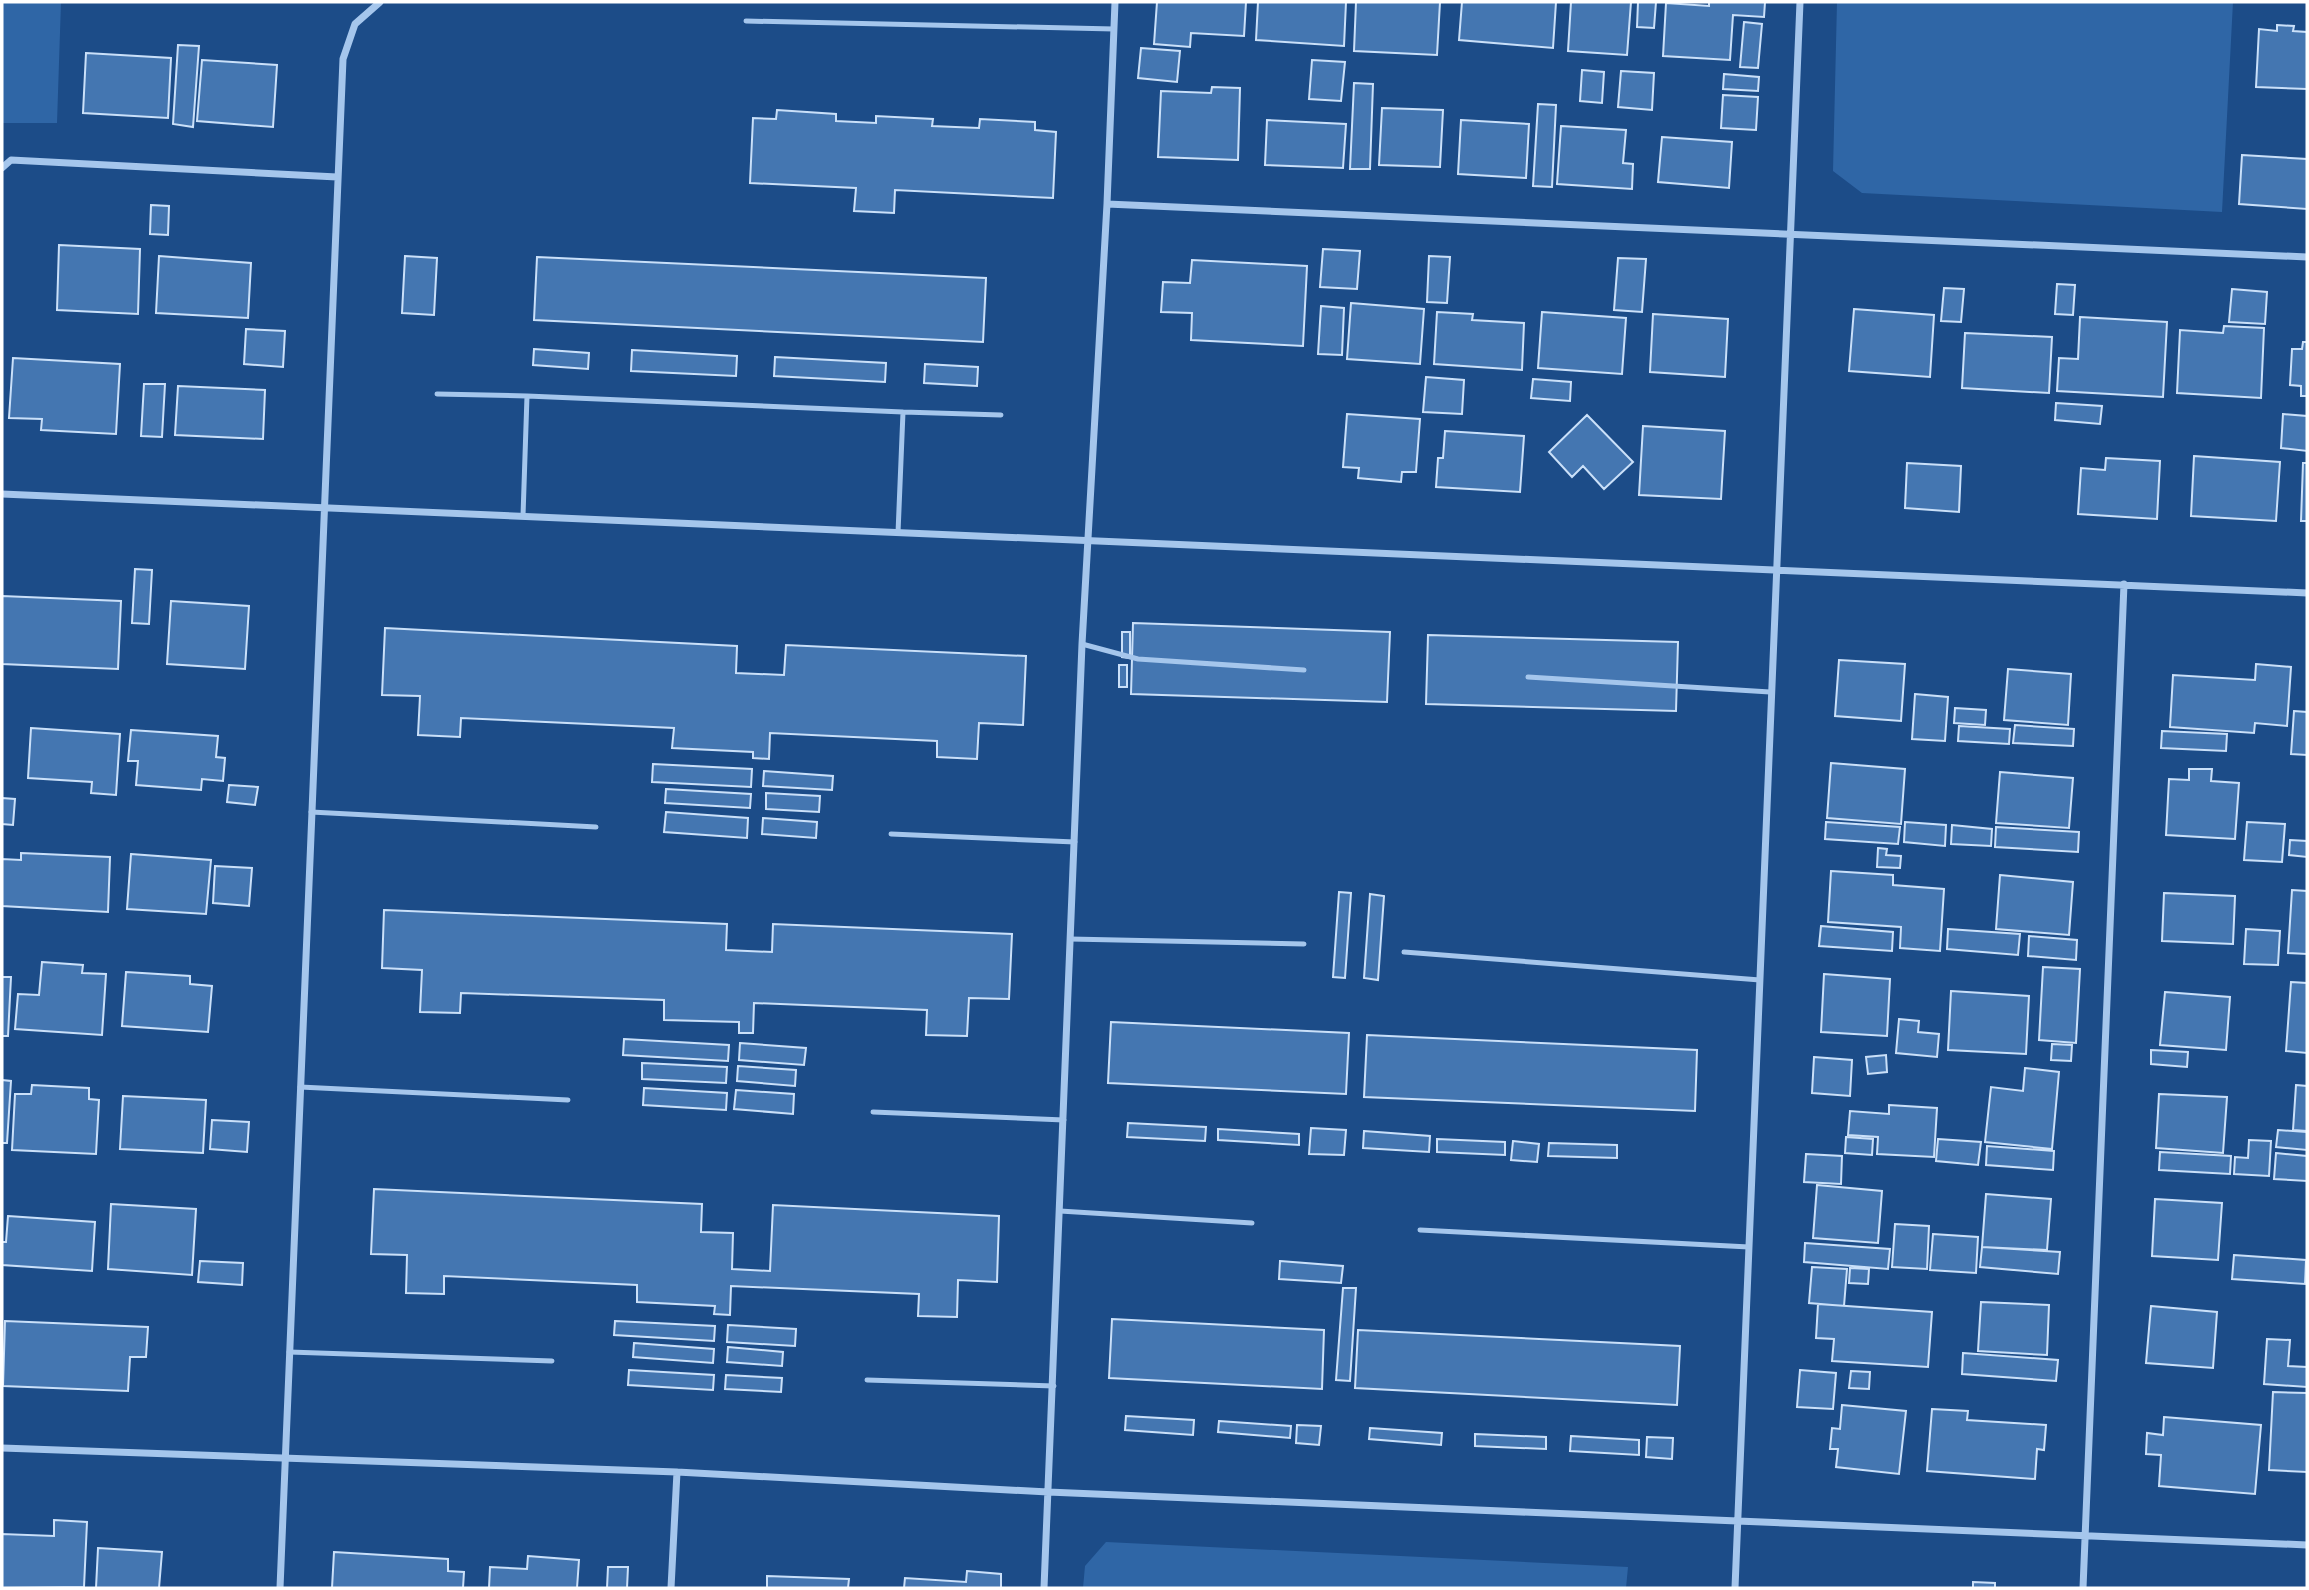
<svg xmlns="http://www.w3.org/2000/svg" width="2309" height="1590" font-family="Roboto,sans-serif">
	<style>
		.park { fill: #2f66a6 }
		.building { fill: #4476b1; stroke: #cae0f9; stroke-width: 2 }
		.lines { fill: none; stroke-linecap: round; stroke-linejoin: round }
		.service { stroke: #a5c6ec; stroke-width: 5 }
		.minor { stroke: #a5c6ec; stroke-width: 7 }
	</style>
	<rect width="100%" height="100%" fill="#1c4c88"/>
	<path class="park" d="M2,2H61L57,123H2Z
		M1837,2H2233L2222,212L1862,193L1833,171Z
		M1106,1542L1628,1567L1626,1588H1083L1085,1566Z"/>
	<path class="building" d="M1157,2H1246L1244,36L1191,33L1190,47L1154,44Z
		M1258,2H1346L1344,46L1256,40Z
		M1356,2H1440L1437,55L1354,51Z
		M1462,2H1556L1553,48L1459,40Z
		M1571,2H1631L1627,55L1568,51Z
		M1638,2H1656L1654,28L1637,27Z
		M1709,2H1765L1764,17L1733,15L1730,60L1663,56L1666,3L1709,6Z
		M1744,22L1762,24L1758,68L1740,67Z
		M2277,25L2294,26L2293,31L2307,32V89L2256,87L2259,29L2277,31Z
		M178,45L199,46L193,127L173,124Z
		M1141,48L1180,51L1177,82L1138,78Z
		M86,53L171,58L168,118L83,113Z
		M202,60L277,65L273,127L197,121Z
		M1312,60L1345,62L1341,101L1309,99Z
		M1582,70L1604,72L1602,103L1580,101Z
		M1621,71L1654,73L1652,110L1618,107Z
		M1724,74L1759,77L1758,91L1723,89Z
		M1354,83L1373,84L1370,169H1350Z
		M1212,87L1240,88L1238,160L1158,157L1161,91L1211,93Z
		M1723,95L1758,97L1756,130L1721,128Z
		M1538,104L1556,105L1552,187L1533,186Z
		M1382,108L1443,110L1440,167L1379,165Z
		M777,110L836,114V121L876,123V116L933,119L932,126L979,128L980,119L1035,122V130L1056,132L1053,198L895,190L894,213L854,211L856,188L750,183L753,118L776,119Z
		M1267,120L1346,124L1343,168L1265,165Z
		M1461,120L1529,124L1526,178L1458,174Z
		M1561,126L1626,130L1623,163L1633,164L1632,189L1557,184Z
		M1662,137L1732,142L1729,188L1658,182Z
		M2242,155L2307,159V209L2239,204Z
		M151,205L169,206L168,235L150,234Z
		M59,245L140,249L138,314L57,310Z
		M1323,249L1360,251L1357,289L1320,287Z
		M159,256L251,263L248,318L156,313Z
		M405,256L437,258L434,315L402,313Z
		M1429,256L1450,257L1447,303L1427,302Z
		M537,257L986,278L983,342L534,320Z
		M1618,258L1646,259L1642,312L1614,310Z
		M1192,260L1307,266L1303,346L1191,340L1192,313L1161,312L1163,282L1190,283Z
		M2057,284L2075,285L2073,315L2055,314Z
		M1944,288L1964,289L1961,322L1941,321Z
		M2232,289L2267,292L2265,324L2229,322Z
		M1351,303L1424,309L1420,364L1347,359Z
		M1321,306L1344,308L1342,355L1318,354Z
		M1854,309L1934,315L1930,377L1849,371Z
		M1437,312L1473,314L1472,320L1524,323L1522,370L1434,364Z
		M1542,312L1626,318L1622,374L1538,368Z
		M1653,314L1728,319L1725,377L1650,372Z
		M2080,317L2167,322L2163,397L2057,391L2059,358L2078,359Z
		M2224,326L2264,328L2261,398L2177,393L2180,330L2223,333Z
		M246,329L285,331L283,367L244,364Z
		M1965,333L2052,337L2049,393L1962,388Z
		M2303,342H2307V396H2301V386L2290,385L2292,349H2302Z
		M534,349L589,353L588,369L533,365Z
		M632,350L737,356L736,376L631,371Z
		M775,357L886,363L885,382L774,376Z
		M13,358L120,364L116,434L41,430L42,419L9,418Z
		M925,364L978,367L977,386L924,383Z
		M1426,377L1464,380L1462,414L1423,412Z
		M1533,379L1571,382L1570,401L1531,398Z
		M144,384H165L162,437L141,436Z
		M178,386L265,390L263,439L175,435Z
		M2056,403L2102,406L2100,424L2055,420Z
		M1347,414L1420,419L1416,472H1402L1401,482L1358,478L1359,468L1343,467Z
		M2283,414L2307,416V451L2281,448Z
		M1587,415L1633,462L1604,489L1583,466L1572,477L1549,452Z
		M1643,426L1725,431L1721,499L1639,495Z
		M1445,431L1524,436L1520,492L1436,487L1438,458H1443Z
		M2194,456L2280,462L2276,521L2191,516Z
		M2106,458L2160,461L2157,519L2078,514L2081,468L2105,470Z
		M1907,463L1961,466L1959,512L1905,508Z
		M2303,463H2307V521H2301Z
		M135,569L152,570L149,624L132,623Z
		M2,596L121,601L118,669L2,664Z
		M171,601L249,606L245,669L167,664Z
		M1133,623L1390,632L1387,702L1131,694Z
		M385,628L737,646L736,673L784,675L786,645L1026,656L1023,725L979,723L977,759L937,757V741L770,733L769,759L753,758V752L672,748L674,728L461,718L460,737L418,735L420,696L382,695Z
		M1122,632H1130V658L1122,657Z
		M1428,635L1678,642L1676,711L1426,704Z
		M1839,660L1905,664L1901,721L1835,716Z
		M2256,664L2291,667L2287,726L2255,723L2254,733L2170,727L2173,675L2255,680Z
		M1119,665H1127V687H1119Z
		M2008,669L2071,674L2068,725L2004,720Z
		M1915,694L1948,697L1945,741L1912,739Z
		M1955,708L1986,710L1985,725L1954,723Z
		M2294,711L2307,712V755L2291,754Z
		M2015,725L2074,729L2073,746L2013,743Z
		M1959,726L2010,729L2009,744L1958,741Z
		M31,728L120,734L116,795L91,793L92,782L28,778Z
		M131,730L218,736L216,757L225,758L223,781L202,779L201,790L136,785L138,761H128Z
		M2162,731L2227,734L2226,751L2161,748Z
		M1831,763L1905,769L1901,824L1827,818Z
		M653,764L752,769L751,787L652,782Z
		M2189,769H2212L2211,781L2239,783L2235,839L2166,835L2169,779L2189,780Z
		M764,771L833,776L832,790L763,786Z
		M2000,772L2073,778L2069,828L1996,823Z
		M229,785L258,787L255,805L227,802Z
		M666,789L751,794L750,808L665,803Z
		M766,793L820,796L819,812L766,809Z
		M2,798L15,799L13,825L2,824Z
		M666,812L748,818L747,838L664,832Z
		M763,818L817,822L816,838L762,834Z
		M1826,822L1900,827L1898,844L1825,839Z
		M1905,822L1946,825L1945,846L1904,842Z
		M2247,822L2285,824L2282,862L2244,860Z
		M1952,825L1992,829L1991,846L1951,844Z
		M1996,827L2079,832L2078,852L1995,847Z
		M2290,840L2307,841V857L2289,855Z
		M1878,848L1887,849L1886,855L1901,856L1900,868L1877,867Z
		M21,853L110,857L108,912L2,906V859L21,860Z
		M131,854L211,860L206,914L127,909Z
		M215,866L252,868L249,906L213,903Z
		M1831,871L1893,875V885L1944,889L1940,951L1900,948L1901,927L1828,922Z
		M2000,875L2073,882L2069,935L1996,929Z
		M2292,890L2307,891V954L2288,953Z
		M1339,892L1351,893L1345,978L1333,977Z
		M2164,893L2235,896L2233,944L2162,941Z
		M1370,894L1384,896L1378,980L1364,978Z
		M384,910L727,924L726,950L772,952L773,924L1012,934L1009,999L969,998L967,1036L926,1035L927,1010L754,1003L753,1033H739V1022L664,1020V1000L461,993L460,1013L420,1012L422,970L382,968Z
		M1821,926L1893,932L1892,951L1819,946Z
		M1948,929L2020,934L2018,955L1947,949Z
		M2246,929L2280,931L2278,965L2244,964Z
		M2029,936L2077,940L2076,960L2028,956Z
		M42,962L83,965L82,973L106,974L102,1035L15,1029L18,994L39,995Z
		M2043,967L2080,969L2076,1043L2039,1040Z
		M126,972L190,976V984L212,986L208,1032L122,1026Z
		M1824,974L1890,979L1887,1036L1821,1032Z
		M2,977H11L8,1036H2Z
		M2291,982L2307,983V1053L2286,1051Z
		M1951,991L2029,996L2026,1054L1948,1050Z
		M2165,992L2230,997L2226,1050L2160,1045Z
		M1899,1019L1919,1021L1918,1032L1939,1034L1937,1057L1896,1053Z
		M1111,1022L1349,1033L1346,1094L1108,1083Z
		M1367,1035L1697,1050L1695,1111L1364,1097Z
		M624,1039L729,1045L728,1061L623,1055Z
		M740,1043L806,1048L804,1065L739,1060Z
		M2052,1044L2072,1045L2071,1061L2051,1060Z
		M2151,1050L2188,1052L2187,1067L2151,1064Z
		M1886,1055L1887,1072L1868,1074L1866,1057Z
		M1814,1057L1852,1060L1850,1096L1812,1093Z
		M642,1063L727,1067L726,1083L642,1079Z
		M738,1066L796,1070L795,1086L737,1081Z
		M2025,1068L2059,1072L2052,1149L1985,1142L1991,1087L2023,1091Z
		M2,1080L11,1081L7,1143H2Z
		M32,1085L89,1088V1099L99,1100L96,1154L12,1150L15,1094H31Z
		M2296,1085L2307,1086V1131L2293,1130Z
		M644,1088L727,1093L726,1110L643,1105Z
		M736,1090L794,1094L793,1114L734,1109Z
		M2159,1094L2227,1097L2223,1153L2156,1148Z
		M123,1096L206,1100L203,1153L120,1149Z
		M1889,1105L1937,1108L1934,1157L1877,1154L1878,1137L1848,1135L1850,1111L1889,1114Z
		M212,1120L249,1122L247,1152L210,1149Z
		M1128,1123L1206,1127L1205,1141L1127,1137Z
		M1311,1128L1346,1130L1344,1155L1309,1154Z
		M1218,1129L1299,1134V1145L1218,1140Z
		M2278,1130L2307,1132V1150L2276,1147Z
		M1364,1131L1430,1136L1429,1152L1363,1148Z
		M1846,1137L1873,1139L1872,1155L1845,1153Z
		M1437,1139L1505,1142V1155L1437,1152Z
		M1938,1139L1981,1142L1978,1165L1936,1161Z
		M2249,1140L2271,1141L2269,1176L2234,1174L2235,1157L2248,1158Z
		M1513,1141L1539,1144L1537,1162L1511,1160Z
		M1549,1143L1617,1145V1158L1548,1156Z
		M1987,1146L2054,1151L2053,1170L1986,1165Z
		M2160,1152L2231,1156L2230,1174L2159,1170Z
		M2276,1153L2307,1156V1181L2274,1179Z
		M1806,1154L1842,1156L1841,1184L1804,1182Z
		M1817,1185L1882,1191L1878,1243L1813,1238Z
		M374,1189L702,1204L701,1232L733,1233L732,1269L770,1271L773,1205L999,1216L997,1282L958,1280L957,1317L918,1316L919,1294L731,1286L730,1315L714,1314L715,1306L637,1302V1285L444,1276V1294L406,1293L407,1255L371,1254Z
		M1986,1194L2051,1199L2047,1250L1982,1247Z
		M2155,1199L2222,1203L2218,1260L2152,1256Z
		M111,1204L196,1209L192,1275L108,1269Z
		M8,1216L95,1222L92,1271L2,1265V1242H6Z
		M1895,1224L1929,1226L1927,1269L1892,1267Z
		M1933,1234L1978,1237L1976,1273L1930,1270Z
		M1805,1243L1890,1249L1888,1269L1804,1262Z
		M1982,1247L2060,1252L2058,1274L1980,1267Z
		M2234,1255L2306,1260L2305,1284L2232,1279Z
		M200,1261L243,1263L242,1285L198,1282Z
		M1280,1261L1343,1266L1341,1283L1279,1279Z
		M1812,1267L1847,1269L1844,1306L1809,1303Z
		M1850,1268L1869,1269L1868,1284L1849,1283Z
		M1343,1288H1356L1350,1381L1336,1380Z
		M1981,1302L2049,1305L2047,1355L1978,1351Z
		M1818,1304L1932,1312L1928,1367L1832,1361L1834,1339L1816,1338Z
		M2151,1306L2217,1312L2213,1368L2146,1363Z
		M1112,1319L1324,1330L1322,1389L1109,1378Z
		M5,1321L148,1327L146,1357H130L128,1391L3,1386Z
		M615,1321L715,1326L714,1341L614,1335Z
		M728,1325L796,1329L795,1346L727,1342Z
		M1358,1330L1680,1346L1677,1405L1355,1388Z
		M2267,1339L2290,1340L2288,1366L2307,1367V1387L2264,1384Z
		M634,1343L714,1349L713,1363L633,1357Z
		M728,1347L783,1352L782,1366L727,1362Z
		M1963,1353L2058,1360L2056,1381L1962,1374Z
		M629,1370L714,1375L713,1390L628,1385Z
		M1800,1370L1836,1373L1833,1409L1797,1407Z
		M1851,1371L1870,1372L1869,1389L1849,1388Z
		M726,1375L782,1378L781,1392L725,1389Z
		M2273,1392L2307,1393V1472L2269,1470Z
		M1842,1405L1906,1411L1899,1474L1836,1467L1838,1449H1830L1832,1428L1840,1429Z
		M1932,1409L1968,1411L1967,1420L2046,1425L2044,1450L2037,1449L2035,1479L1927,1471Z
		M1126,1416L1194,1420L1193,1435L1125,1430Z
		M2164,1417L2261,1425L2255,1494L2159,1486L2161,1455L2146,1454L2147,1433L2163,1435Z
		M1219,1421L1291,1426L1290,1438L1218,1432Z
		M1297,1425L1321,1426L1319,1445L1296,1443Z
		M1370,1428L1442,1433L1441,1445L1369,1439Z
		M1475,1434L1546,1437V1449L1475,1446Z
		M1571,1436L1639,1440V1455L1570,1451Z
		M1647,1437L1673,1438L1672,1459L1646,1457Z
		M54,1520L87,1522L84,1587L2,1588V1534L54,1536Z
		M98,1548L162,1552L159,1588H96Z
		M334,1552L448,1559V1571L464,1572L463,1588H332Z
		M528,1556L579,1560L577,1588H489L490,1567L527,1569Z
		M608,1567H628L627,1588H607Z
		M967,1571L1001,1574V1588H904L905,1578L966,1582Z
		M767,1576L849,1579L848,1588H767Z
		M1973,1582L1995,1583V1588H1973Z"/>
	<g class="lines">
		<path class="service" d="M746,21L1114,29
			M437,394L527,396
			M903,412L1001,415
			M523,516L527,396L903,412L898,533
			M1082,644L1138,659L1304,670
			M1528,677L1770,692
			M311,812L596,827
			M891,834L1075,842
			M1070,939L1304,944
			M1404,952L1760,980
			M300,1087L568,1100
			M873,1112L1064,1120
			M1060,1211L1252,1223
			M1420,1230L1749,1247
			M289,1352L552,1361
			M867,1380L1054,1386"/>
		<path class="minor" d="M2,168L11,160L337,177
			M1107,204L2307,257
			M2,494L2307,593
			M2,1448L677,1472L1048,1492L2307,1545
			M280,1588L343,59L355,24L380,2
			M671,1588L677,1472
			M1044,1588L1082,644L1107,204L1115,2
			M1735,1588L1800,2
			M2083,1588L2124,584"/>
	</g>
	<rect width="2309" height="1590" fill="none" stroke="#ffffff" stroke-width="7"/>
</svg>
